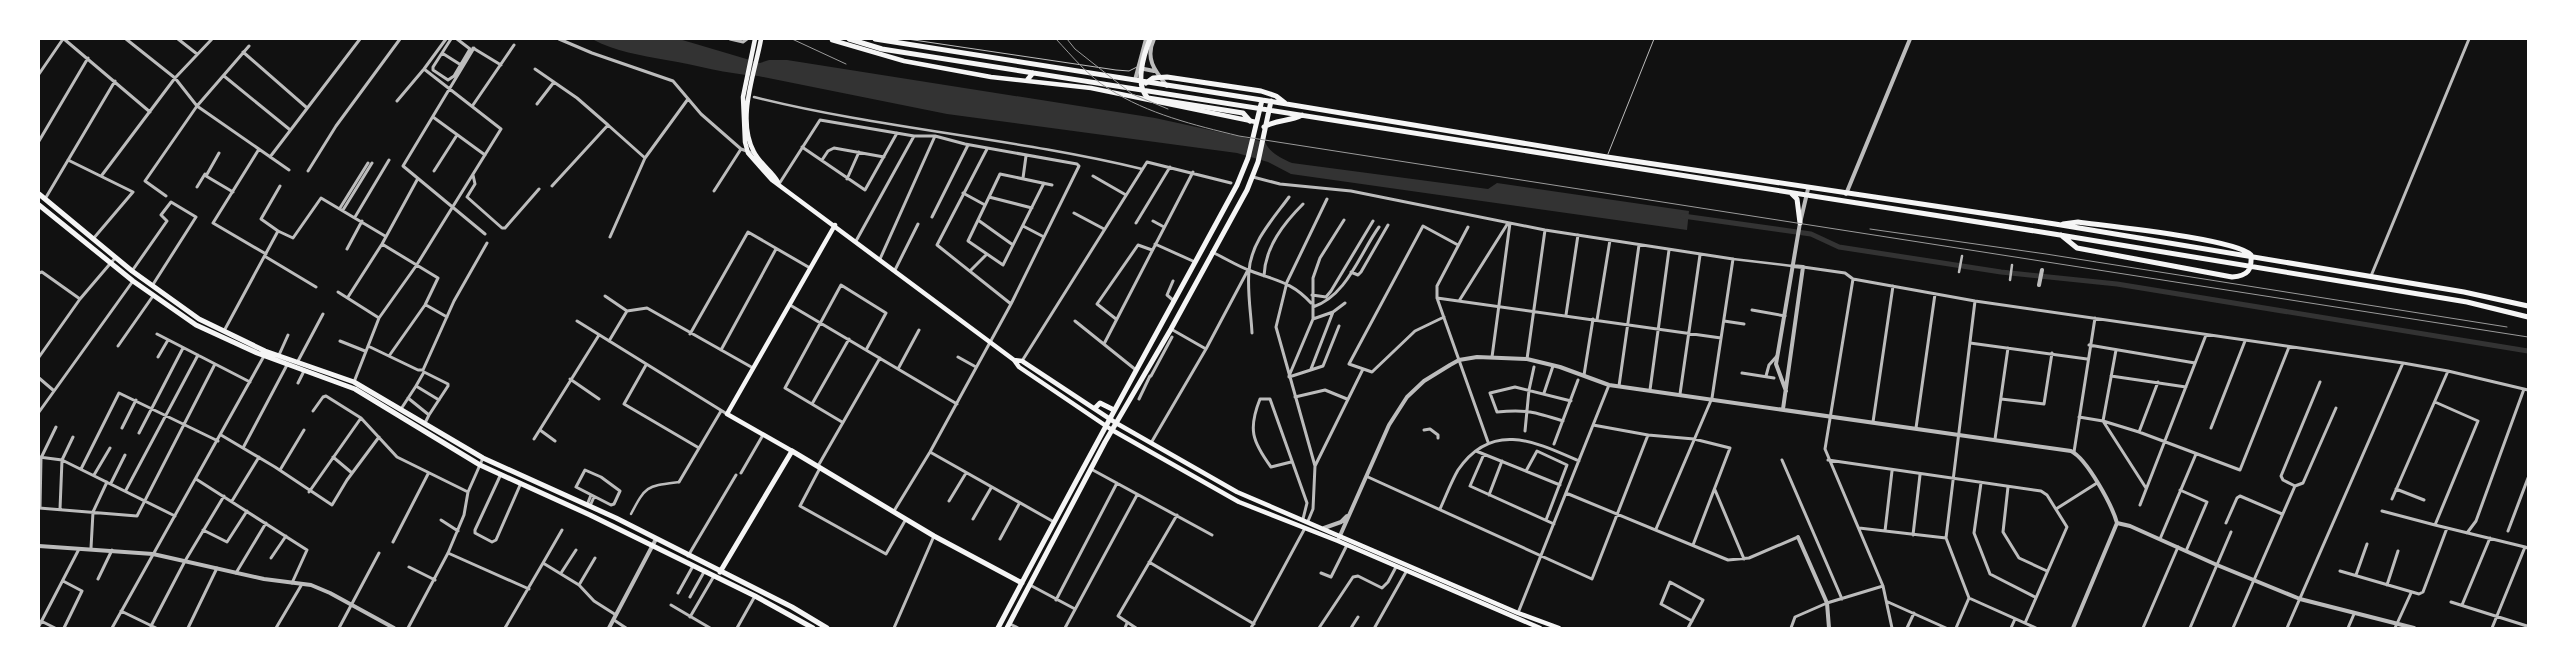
<svg xmlns="http://www.w3.org/2000/svg" width="2567" height="667" font-family="Overpass,sans-serif">
	<style>
		.water { fill: #333 }
		.lines { fill: none; stroke-linecap: round; stroke-linejoin: round }
		.canal { stroke: #333; stroke-width: 5 }
		.service { stroke: #bcbcbc; stroke-width: 1 }
		.pedestrian { stroke: #bcbcbc; stroke-width: 2.5 }
		.minor { stroke: #bcbcbc; stroke-width: 3 }
		.tertiary { stroke: #bcbcbc; stroke-width: 4 }
		.secondary { stroke: #f5f5f5; stroke-width: 4.5 }
		.primary { stroke: #f5f5f5; stroke-width: 5 }
		.rail { stroke: #9a9a9a; stroke-width: 1 }
	</style>
	<rect width="100%" height="100%" fill="#111"/>
	<path class="water" d="M592,39H679L760,63L769,60H787L1155,118L1265,142C1270,153 1281,158 1292,163L1488,189L1497,183L1689,211L1687,230L1291,174L1268,162L1237,153L947,114L758,76C726,74 697,65 666,60C640,55 616,52 592,39Z"/>
	<g class="lines">
		<path class="canal" d="M1683,216L1811,234L1839,247L2001,272L2117,284L2528,351"/>
		<path class="service" d="M907,39L1116,70L1129,71L1137,67
			M1608,154L1654,39"/>
		<path class="pedestrian" d="M754,97C882,129 1014,138 1142,169
			M1733,259L1792,266
			M1959,272L1962,256
			M2010,280L2012,265
			M631,514C646,485 647,486 679,482"/>
		<path class="minor" d="M64,39L150,112
			M126,39L175,78L197,106L289,170
			M178,39L197,54
			M451,39L433,67V70L448,80L454,76L470,49L457,39
			M559,39L592,53L673,81L701,114L741,149L755,154
			M730,39L743,42L747,39
			M473,48L501,65
			M474,48L403,166L485,234
			M243,52L306,107
			M442,53L461,65
			M535,69L577,98L608,125
			M39,74L63,39
			M224,76L289,129
			M397,101L424,69L446,39
			M537,104L554,82
			M473,105L514,45
			M433,117L485,155
			M39,141L88,58
			M802,147L865,190L897,133
			M259,149L213,223L266,254
			M987,149L937,245L1011,304
			M219,153L206,176L233,192
			M270,157L360,39
			M68,160L133,192L93,239
			M822,160L828,151L834,148L884,157
			M308,171L336,126L400,39
			M434,171L457,135
			M102,175L175,78L212,39
			M473,175L475,184L467,197L502,228H505L539,189
			M1093,176L1126,195
			M1253,177L1280,184L1351,191L1545,230L1733,259L1712,398L1656,529
			M1023,178L1026,156
			M847,179L859,152
			M1044,183L1003,265L968,241L1000,174L1052,185
			M779,184L820,120L914,136H935L965,144L1077,164L1079,166L1011,304L930,452L894,511
			M552,186L608,125L645,158
			M197,187L205,174
			M714,191L741,149
			M963,193L985,205
			M166,196L145,181L197,106L249,46
			M989,197L1032,208
			M45,199L115,81
			M340,208L368,163
			M343,210L372,163
			M1074,213L1104,229
			M355,217L389,160
			M932,217L968,145
			M978,220L1013,245
			M1153,221L1164,227
			M1136,223L1170,167
			M1023,226L1044,237
			M1468,227L1437,286V298L1488,442
			M278,231L261,219L280,186
			M610,237L645,158L688,99
			M856,241L914,136
			M382,244L438,278L425,305L389,356
			M1155,244L1195,262
			M347,249L362,221
			M1212,252C1225,258 1237,266 1251,271C1277,281 1292,282 1311,303
			M266,257L316,287
			M880,259L935,136
			M1803,267L1845,273L1853,279L1975,301L2403,363L2448,371L2528,390
			M895,270L918,224
			M971,270L987,254
			M132,271L167,221L161,215L171,202L196,217L152,286
			M1351,272L1358,275L1361,272L1388,225
			M39,273L42,272L80,299
			M1264,276C1265,247 1284,223 1303,204
			M2371,276L2469,39
			M1853,279L1825,449L1883,586L1892,628
			M1173,281L1167,295L1174,301
			M338,292L379,318
			M1312,295L1326,297L1331,291L1373,221
			M605,296L627,311
			M348,297L382,244L417,180
			M1437,298L1721,338
			M1459,301L1508,223
			M1975,301L1946,538L1969,598L2036,628
			M426,305L447,317
			M790,305L957,404
			M1313,307C1347,296 1360,253 1379,227
			M1752,310L1785,316
			M1566,315L1578,235
			M1444,317L1415,331L1372,372L1349,364L1423,226L1458,245
			M1116,319L1097,304L1138,245L1152,250
			M1313,319L1333,312L1345,303
			M1597,320L1610,240
			M577,321L727,414
			M1075,321L1136,370
			M1724,321L1744,324
			M1171,329L1206,349
			M224,331L278,231L293,238L321,198L385,236
			M1252,333C1251,313 1247,291 1249,271C1251,242 1273,219 1289,197
			M157,334L250,382
			M690,334L748,232L810,268
			M340,341L365,351
			M609,341L627,311L647,308L753,368
			M1970,343L2087,359
			M1104,344L1193,172
			M2089,345L2195,363
			M118,346L153,296
			M368,346L418,370H423L454,301L487,243
			M721,350L776,249
			M2116,350L2103,421L2146,488
			M279,355L288,335
			M39,357L80,299L115,258
			M158,357L168,340
			M958,357L976,367
			M1492,357L1510,223
			M1527,359L1545,230
			M298,361L323,314
			M1022,361L1147,162L1231,183
			M646,365L624,404L699,448
			M898,369L919,330
			M1311,369L1333,312
			M1742,373L1774,378
			M1584,375L1593,319
			M1151,376L1172,337
			M1289,376L1313,319V278L1320,258L1344,220
			M1766,376L1769,365L1777,356
			M2111,376L2186,387
			M1289,377L1323,366L1339,326
			M39,378L53,390
			M570,379L599,399
			M354,382L379,318L416,266L501,129L424,69
			M2320,382L2281,476L2283,480L2295,486L2303,483L2336,408
			M298,383L304,371
			M1619,386L1639,245
			M1650,390L1669,250
			M1544,393L1553,366
			M1680,394L1700,255
			M1295,397L1325,390L1347,399
			M408,398L429,415L425,423
			M1139,399L1150,376
			M2001,399L2044,404L2052,353
			M812,404L849,339
			M401,409L416,386
			M313,411L323,397L326,396L361,418L397,457L468,492
			M39,412L133,281
			M429,415L448,386V384L424,372L416,386L439,400
			M2079,417L2103,421L2139,432L2240,470L2289,347
			M1563,421C1535,412 1526,409 1497,412L1490,393L1515,387L1571,401
			M842,422L785,388L841,285L886,313L866,350
			M1873,422L1893,286
			M1593,425L1648,435L1694,439L1730,448L1693,545
			M122,428L136,400
			M1916,428L1935,294
			M2211,428L2245,341
			M540,430L555,441
			M1424,430L1430,429L1438,435V438
			M1525,431L1529,390L1534,367
			M2139,432L2158,382
			M139,433L183,348
			M221,435L275,467L332,505L347,480L379,437
			M534,439L599,335
			M1995,439L2008,348
			M1151,443L1206,349L1248,270
			M1554,444L1578,380
			M243,448L287,365
			M1476,451L1560,485
			M930,452L1054,522
			M2074,452L2095,318
			M1484,454L1470,486L1554,524
			M39,457L62,460L175,516
			M333,457L352,473
			M1782,460L1842,599
			M1828,460L2041,491L2047,495L2067,527L2025,623
			M1291,462L1271,467C1252,441 1248,429 1260,399H1270L1307,503L1303,519
			M818,466L880,358
			M1315,466L1276,327L1287,282L1327,199
			M820,468L800,506L886,554L906,519
			M81,469L119,393L218,441
			M1091,469L1212,535
			M280,470L304,430
			M585,470L601,477L620,491L614,504L611,505L576,487Z
			M1526,471L1537,451L1567,465L1546,520
			M741,473L763,435
			M501,474L475,530V533L492,542L496,540L521,483
			M94,475L110,448
			M1368,477L1592,579L1648,435
			M196,479L307,550L292,583
			M679,482L721,411
			M111,483L125,455
			M1981,483L1974,533L1990,574L2035,597
			M2008,487L2003,532L2019,558L2047,571
			M2396,489L2424,500
			M126,490L198,355
			M1715,490L1744,559
			M2180,490L2207,502L2186,551
			M309,492L361,418
			M1566,493L1728,560L1749,558L1798,537
			M1489,495L1502,461
			M2392,499L2448,371
			M232,501L259,457
			M949,501L966,473
			M587,505L591,495
			M2140,505L2206,335
			M590,506L594,497
			M39,508L137,516L215,364
			M40,508L41,458L56,427
			M60,509L62,460L73,437
			M1440,509C1446,496 1451,482 1458,470C1492,420 1536,442 1579,461
			M2056,509L2097,483
			M2382,511L2435,525L2478,421L2435,402
			M973,519L991,488
			M441,520L458,531
			M1308,521L1313,509L1315,466L1363,369
			M2226,523L2237,498L2240,496L2282,514
			M2435,525L2525,547
			M1859,528L1946,538
			M203,530L227,542L247,511
			M1885,531L1892,471
			M2508,531L2528,478
			M2467,533L2476,521L2524,389
			M1913,535L1920,475
			M1000,539L1019,504
			M2160,539L2196,454
			M393,542L428,474
			M91,548L93,512L107,482
			M448,553L529,589
			M688,556L736,475
			M271,558L286,536
			M1149,562L1254,624
			M543,563L562,530
			M409,567L435,580
			M2340,571L2419,594L2423,592L2447,528
			M236,573L266,523
			M561,573L576,550
			M1321,573L1331,577L1347,545
			M2356,575L2367,544
			M98,579L112,550
			M63,581L82,591L64,628
			M579,585L595,558
			M1030,585L1075,609
			M2387,585L2398,551
			M678,593L693,566
			M690,597L704,572
			M1056,600L1117,483
			M1888,602L1946,628
			M2451,602L2527,626
			M671,605L710,628
			M2462,605L2490,538
			M121,611L156,628
			M1518,613L1609,385
			M690,617L714,576
			M614,620L626,628
			M41,621L55,628
			M1010,624L1018,628
			M39,626L79,549
			M1375,627L1406,572
			M112,628L264,356
			M150,628L185,561L224,496
			M188,628L217,568
			M276,628L302,584
			M339,628L379,553
			M408,628L448,553L464,515L468,492L483,458
			M505,628L543,563L579,585L594,601L616,615
			M737,628L755,596
			M894,628L934,536
			M1065,628L1137,495
			M1125,628L1127,623
			M1136,628L1118,616L1177,515
			M1251,628L1305,528
			M1319,628L1353,577L1358,576L1382,588L1388,582L1396,567
			M1351,628L1358,617
			M1688,628L1702,602L1703,600L1670,582L1661,604L1692,621
			M1791,628L1795,617L1827,603L1883,586
			M1907,628L1914,613
			M1956,628L1969,598
			M2011,628L2015,619
			M2143,628L2178,547
			M2190,628L2231,532
			M2233,628L2295,486
			M2287,628L2403,363
			M2348,628L2354,614
			M2395,628L2411,593
			M2492,628L2525,547L2528,548"/>
		<path class="tertiary" d="M1154,39C1145,58 1154,70 1167,86
			M1139,68L1154,71
			M1135,80L1146,39
			M1846,194L1910,39
			M2039,285L2042,270
			M1786,391L1776,364L1800,223L1808,189
			M1783,409L1803,267L1792,266
			M2117,523L2130,526L2217,565L2300,599L2414,628
			M1324,528L1341,522L1347,516
			M1798,537L1827,603L1829,628
			M1339,538L1389,425L1407,397L1424,381L1450,365L1459,360L1477,357L1527,359L1560,367L1609,385L2071,451C2087,459 2112,505 2117,523L2073,628
			M39,546L153,554L264,579L311,585L330,593L394,628
			M609,628L656,539"/>
		<path class="secondary" d="M755,39L743,97L745,142L748,153L772,180L1014,360L1019,367L1112,430L1239,502L1338,541L1540,628
			M761,39C755,73 736,119 754,152C760,164 772,171 778,182
			M832,40L904,61L991,77L1091,88L1256,122
			M1014,360L1022,361L1116,423L1237,492L1518,613L1559,628
			M792,451L727,414L835,225"/>
		<path class="primary" d="M849,39L882,49L2060,235L2467,302L2528,317
			M875,39L1262,100L1607,157L2055,224L2464,292L2528,306
			M1150,39C1144,54 1134,85 1148,98L1243,113L1250,121
			M1028,79L1033,73
			M1146,83L1153,78L1167,77L1261,91L1276,96L1285,103
			M1264,127C1277,119 1289,122 1302,115
			M1791,193L1797,199L1800,223
			M39,194L132,271L199,319L265,351L354,382L483,458L616,518L792,607L827,628
			M39,205L133,281L196,325L257,353L355,389L480,465L590,515L755,596L813,628
			M2061,235L2077,248L2232,277C2248,276 2252,270 2251,255C2236,239 2107,226 2078,222L2063,224
			M1095,408L1100,403L1114,410
			M720,572L792,451L934,536L1022,583
			M998,628C1076,479 1157,333 1237,185L1248,158L1262,100
			M1007,628L1105,442L1171,329L1247,190L1258,162L1271,101"/>
		<path class="rail" d="M792,39L846,64
			M1056,39C1072,56 1089,77 1109,89C1148,114 1194,125 1239,136L2528,337
			M1067,39L1075,49L1132,94L1168,109
			M1870,229L2046,254L2507,327"/>
	</g>
	<rect width="2567" height="667" fill="none" stroke="#ffffff" stroke-width="80"/>
</svg>
